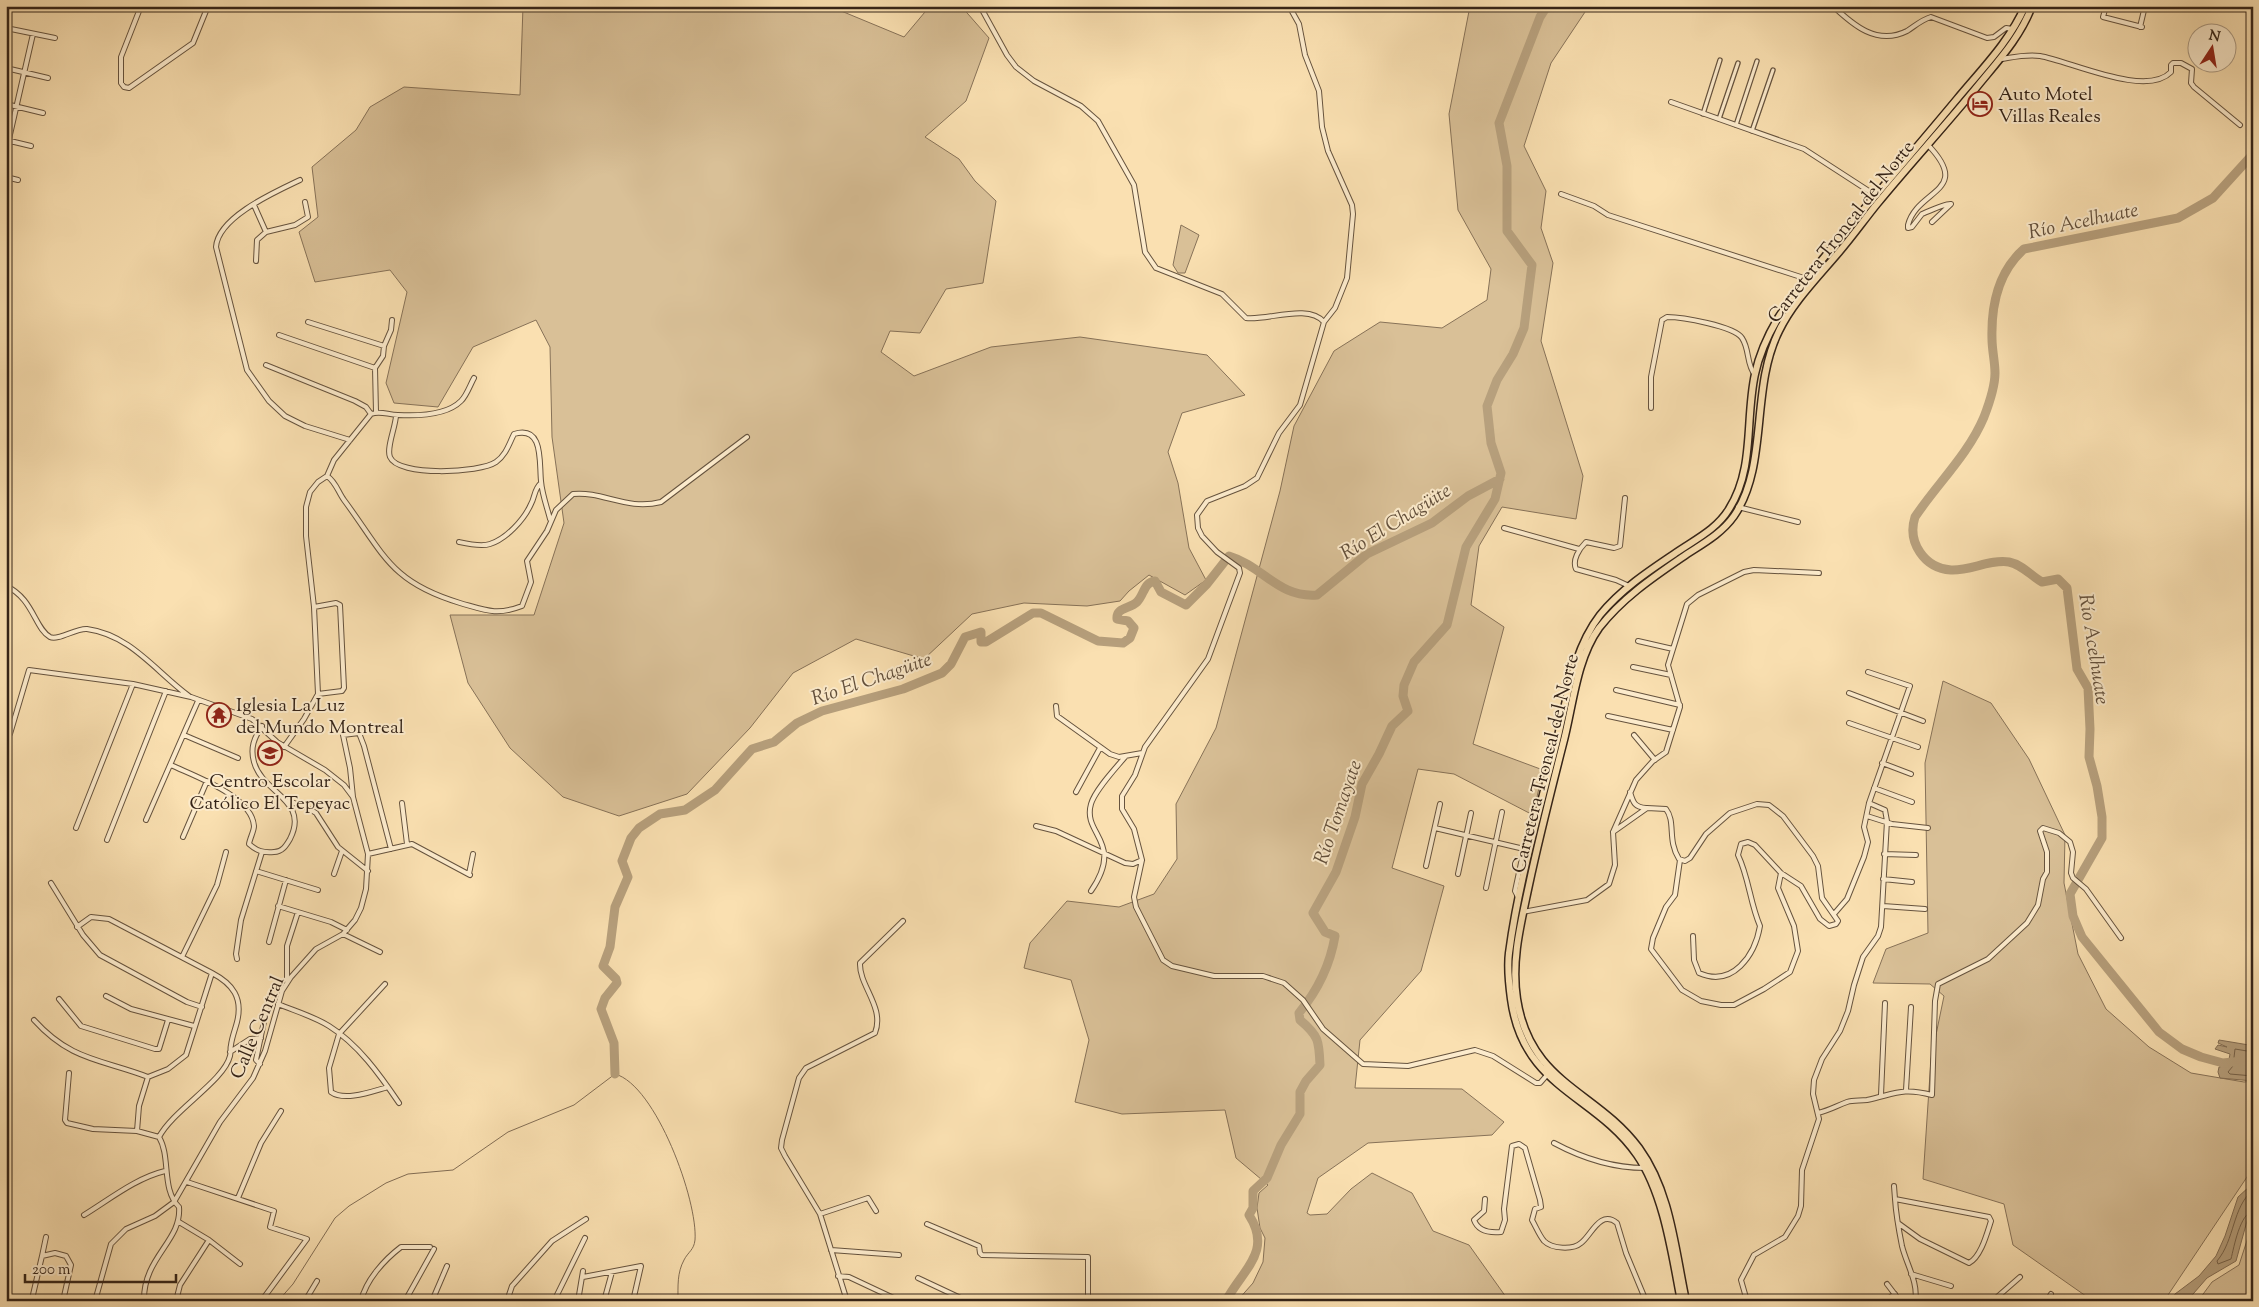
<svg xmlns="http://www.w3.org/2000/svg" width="2259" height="1307" font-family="'Sorts Mill Goudy',serif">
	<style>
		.green { fill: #d9c097; stroke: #877258 }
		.water { fill: #b7a07d; stroke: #836e55 }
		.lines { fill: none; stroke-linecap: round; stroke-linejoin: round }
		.shore { stroke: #76624a; stroke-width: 1 }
		.stream { stroke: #836e55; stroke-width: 1 }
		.river { stroke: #b7a07d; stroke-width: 9 }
		.pedestrian-casing { stroke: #66533e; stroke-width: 5.5 }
		.minor-casing { stroke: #66533e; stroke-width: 6 }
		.primary-casing { stroke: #352418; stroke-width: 9 }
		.pedestrian { stroke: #fcebcc; stroke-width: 3 }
		.minor { stroke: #fcebcc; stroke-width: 4 }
		.primary { stroke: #fae0b1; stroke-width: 6 }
		.labels { text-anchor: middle; stroke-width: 4; stroke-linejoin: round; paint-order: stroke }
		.poi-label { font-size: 19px; fill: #352418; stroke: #fcebcc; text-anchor: start }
		.street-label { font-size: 19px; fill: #352418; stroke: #fcebcc }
		.water-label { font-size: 20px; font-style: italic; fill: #624f3b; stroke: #fcebcc }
	</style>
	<rect width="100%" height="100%" fill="#fae0b1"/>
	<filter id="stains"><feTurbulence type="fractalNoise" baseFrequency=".004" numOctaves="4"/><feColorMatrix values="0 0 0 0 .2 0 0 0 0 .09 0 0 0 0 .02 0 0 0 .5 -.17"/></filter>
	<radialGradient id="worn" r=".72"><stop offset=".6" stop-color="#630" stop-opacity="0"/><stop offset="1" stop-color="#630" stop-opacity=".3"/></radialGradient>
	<path class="green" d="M523,6H810L834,8L904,37L930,6H961L989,38L966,101L925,137L959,159L975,181L996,201L983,283L946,289L920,333L890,331L881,352L914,376L991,347L1080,337L1207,355L1245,395L1182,413L1168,452L1178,483L1189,548L1206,580L1185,595L1149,575L1129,591L1120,601L1087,606L1024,603L972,614L924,659L856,639L793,673L750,728L687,794L619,816L563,797L510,748L468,683L450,615H534L564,523L552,437L550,347L536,320L473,347L438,407L394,403L386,383L407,292L390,270L315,282L299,232L318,217L312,167L356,130L370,107L404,87L520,95Z
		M1470,6H1589L1551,63L1524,146L1546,191L1541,228L1553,263L1541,341L1583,476L1576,519L1502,507L1479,546L1471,605L1504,627L1473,744L1543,770L1533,815L1454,774L1418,769L1392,868L1444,886L1421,971L1360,1040L1355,1088L1462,1089L1504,1122L1492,1135L1368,1143L1318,1178L1307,1213L1310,1215L1327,1214L1351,1189L1372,1173L1412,1193L1433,1231L1469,1245L1506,1297L1530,1301H1237L1253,1283L1263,1262L1265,1238L1260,1228L1257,1208L1259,1193L1268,1185L1236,1158L1225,1110L1122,1114L1075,1102L1089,1040L1071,980L1024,968L1030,943L1067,901L1119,907L1154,894L1177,859L1176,804L1216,728L1280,491L1294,426L1334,351L1380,322L1442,328L1487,300L1491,269L1458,210L1449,114Z
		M1181,225L1199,235L1185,273H1178L1173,265Z
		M1943,681L1991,703L2029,759L2065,835L2064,883L2078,954L2106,1009L2149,1047L2191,1073L2244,1082L2253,1081V1168L2164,1301H2093L2013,1245L2004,1204L1923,1179L1931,1059L1944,996L1930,984L1873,983L1886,949L1928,933L1925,763Z
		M2253,1222V1301H2198L2212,1282L2239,1265Z"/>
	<path class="water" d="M2219,1040L2249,1045L2253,1048V1081L2220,1078L2218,1072L2219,1067L2228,1065L2230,1054L2215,1049L2218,1045L2227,1047L2218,1043Z
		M2253,1169V1213L2247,1221L2236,1261L2207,1278L2187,1301H2172L2175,1294L2199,1276L2216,1256L2225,1236L2238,1197L2250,1186Z"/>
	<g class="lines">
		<path class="shore" d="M2253,1052L2235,1049L2233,1066L2228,1072L2230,1074L2253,1076
			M2253,1190C2232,1207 2235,1240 2217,1261L2218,1264L2231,1259C2234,1247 2240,1213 2253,1211"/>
		<path class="stream" d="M278,1301L293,1284L335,1218L349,1206L386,1183L408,1174L453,1170L508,1132L574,1105L615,1074C656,1085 698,1201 695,1240C694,1250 688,1252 684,1260C677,1273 678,1286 678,1301"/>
		<path class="river" d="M2253,154L2213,198L2178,218L2024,249C1999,271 1991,305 1992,339C1992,350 1995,362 1995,373C1995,387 1989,404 1984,417C1968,455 1937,484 1915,517C1907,542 1924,568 1951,570C1970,571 1990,559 2009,562C2023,565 2031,576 2042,582L2058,579L2067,588L2077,669L2088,688L2090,729L2089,757L2097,786L2102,817V838L2070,894L2073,916L2082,937L2159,1032L2182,1049L2201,1057L2223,1063L2253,1060
			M615,1074L614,1043L601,1009L605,998L617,983L616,979L603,966L610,947L615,907L628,877L622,861L631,838L639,828L660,814L685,810L715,790L752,749L774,742L797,723L822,711L903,689L942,673L951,664L965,637L981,632V642H986L1033,613H1041L1098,641L1123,643L1130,638L1134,628L1128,621L1117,619C1116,607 1130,609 1137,602C1144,595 1144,582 1155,581L1161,592L1186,605L1207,584L1229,556C1263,566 1278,598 1317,595L1367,554L1432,523L1468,496L1500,479
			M1226,1301C1242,1270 1273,1252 1249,1215L1253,1208V1191L1267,1178L1281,1145L1300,1114V1092L1306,1081L1320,1065C1319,1041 1319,1036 1300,1020L1299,1013C1318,990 1330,966 1335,936L1325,932L1313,913L1336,872L1355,817L1362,784L1379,754L1392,726L1408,711L1403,696L1404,685L1414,662L1447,625L1466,547L1495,499L1501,473L1491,443L1487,406L1497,380L1513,354L1524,328L1532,265L1507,231V166L1499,123L1540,17L1547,6"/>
		<defs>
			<path id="pedestrian" d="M1703,114L1720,60
				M1719,119L1738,63
				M1736,125L1757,61
				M1752,131L1773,70"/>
			<path id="minor" d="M141,6L121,57V83L124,87L129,88L193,43L208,6
				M980,6L1007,55L1016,67L1034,81L1081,106L1098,121L1134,185L1145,252L1156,268L1222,294L1246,318C1267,321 1308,303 1324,322
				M1289,6L1299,24L1305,55L1319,91L1322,127L1328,151L1352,205L1353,214L1347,278L1335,308L1324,322L1300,405L1279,433L1257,478L1245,486L1207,501L1197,515L1198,528L1202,536L1217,552L1239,568L1240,573L1208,659L1145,747L1135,775L1122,796V809L1134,829L1142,860L1134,897L1136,907L1163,960L1172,966L1214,976H1263L1284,983L1303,1000L1323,1029L1363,1064L1408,1066L1475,1050L1493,1056L1536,1083H1540L1547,1075
				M1833,6C1853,25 1877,46 1907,31C1915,26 1921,20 1931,17L1987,38L1994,37L2006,28L2013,29
				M2106,6L2103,17L2142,27
				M2140,27L2145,6
				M6,28L55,38
				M2001,59C2014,57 2027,54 2040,56C2070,61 2146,98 2171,72V65L2173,63H2181L2192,69L2191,83L2194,87L2240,125
				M6,68L48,78
				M1671,102L1804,149L1875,195
				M6,104L43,113
				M6,140L31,146
				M1928,145C1973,192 1917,189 1908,225V228L1912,227L1922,214C1929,211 1946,203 1951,204L1932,222
				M6,152L33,34
				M6,177L18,180
				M300,180C275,192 218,217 216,247L247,370L269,401L285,416L305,426L350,440
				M1561,194L1594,206L1608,215L1807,279
				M254,205L266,232L257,240L256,261
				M266,232L295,225L308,217L305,202
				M308,322L384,346
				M279,335L375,368
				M266,365L355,401L366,407L371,414
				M1651,408V377L1662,320L1667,317C1682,317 1734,326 1742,338C1750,350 1746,364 1755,375
				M376,412L375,368L383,356L384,346L391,330L392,320
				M396,415C396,426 386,448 390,457C398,477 480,473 496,462C506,455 509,444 514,434C544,425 539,462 541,481C542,494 547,507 550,519
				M327,476C336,482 338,492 344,500C384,554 390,582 460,603C485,610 496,616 522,606L531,582L527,561L547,531L556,510L573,494C603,491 627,511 661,502L747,437
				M1625,498L1620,546L1614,548L1586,542C1579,549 1572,560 1576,569L1616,580L1629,586
				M1738,507L1798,522
				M1504,528L1579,549
				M459,542C468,544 481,547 490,544C506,539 524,520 531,504C535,497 534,489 541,483
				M6,586C33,598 35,629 50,637C58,641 76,628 87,629C131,635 156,672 189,696
				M314,607L336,603L340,605L344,688L342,691L318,694
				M1638,641L1673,649
				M1633,667L1671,675
				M1616,690L1680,705
				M1849,693L1923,721
				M1056,706L1057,716L1110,754L1119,757L1142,753
				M1608,716L1673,730
				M1849,723L1918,747
				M10,734L29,670L133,684L191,697L252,719L277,742L325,770L344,785L353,797L368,854L366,889L361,908L355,920L343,934L316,949L291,977L282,991L265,1051L253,1078L220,1122L174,1202L155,1216L126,1229L111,1244L95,1301
				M184,735L238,758
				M1634,735L1655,760
				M284,747L304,719L318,694L314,607L306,536V507L310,492L318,482L327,476L334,460L371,414C380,410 388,415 398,415C417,416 446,416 461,401C467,395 470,385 474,378
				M1882,763L1911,774
				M171,765C194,776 252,796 254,826C254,831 250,838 249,844C257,851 263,853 274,852C282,852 286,846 290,839C310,800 262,793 254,762C250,748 254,738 262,726
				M1874,788L1912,802
				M1076,792L1100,748
				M1630,792C1633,802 1634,807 1646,808
				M353,797L350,768L343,735L359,733L364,746L391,849
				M288,801L306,807L316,813L338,847L368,871
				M402,803L407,844
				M1867,816L1892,824L1928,828
				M146,820L198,701
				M1036,826L1056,831L1125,863L1133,864L1142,860
				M76,828L133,684
				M1435,828L1524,849
				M1613,832L1647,808L1666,809C1676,822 1667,840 1679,859L1685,861L1690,858L1706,834L1730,813L1757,804L1769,805L1783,816L1813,856L1818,866L1822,898L1838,921L1836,924L1829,926L1820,919L1801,886L1781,873L1755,845L1748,842L1741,844L1738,855C1749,878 1750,903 1760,926C1755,955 1733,988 1699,973L1694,960L1693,936
				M183,837L207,781
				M107,840L166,691
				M368,854L412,844L470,875
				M1884,854L1916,855
				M1680,860L1675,895L1666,907L1653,938L1651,949L1682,990L1701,1001L1721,1005H1734L1764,989L1790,972L1798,951L1794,926L1778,888L1781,873
				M1426,866L1440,804
				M256,871L318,890
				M334,874L342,851
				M469,874L473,854
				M1458,874L1471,813
				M1883,879L1912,882
				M51,883L83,935L100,955L187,1002L202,1007
				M1486,888L1502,812
				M1091,891C1125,841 1082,835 1091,804C1095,790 1115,769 1125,757
				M1518,897L1515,891L1524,849L1533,826
				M278,906L331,922L347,930
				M1883,906L1925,909
				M1523,912L1587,900L1609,884L1615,865L1613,832L1636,780L1653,761L1666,752L1680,707L1668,665L1687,604L1698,595L1744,572L1754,570L1819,573
				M1834,914L1847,899L1864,857L1868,842L1864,827L1869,803L1910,686L1868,672
				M77,927L91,917L109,919L212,973L186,1055L168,1069L148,1077L139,1106L137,1131
				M343,934L380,952
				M269,942L286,880
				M182,957L217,885L226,852
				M237,959L236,954L241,920L262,852
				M287,981V946L298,912
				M385,984L339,1034L329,1068L331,1092C345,1102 373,1091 388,1087
				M106,996L131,1009L194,1026
				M59,999L81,1026L155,1049H159L168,1020
				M278,1004C295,1011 313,1016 329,1026C358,1044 380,1075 399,1103
				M34,1020C71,1061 101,1059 148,1077
				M230,1052L250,1039L261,1038
				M260,1064L256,1060L267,1007
				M69,1073L65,1120L67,1123L93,1129L137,1131L159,1137C171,1157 161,1189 179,1207C182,1241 143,1257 144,1301
				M1906,1090L1911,1007
				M1881,1095L1885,1003
				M1818,1113C1830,1110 1836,1106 1847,1102C1853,1100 1860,1101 1867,1100C1895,1094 1902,1087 1932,1095L1935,1001L1938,984L1988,959L2027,923L2038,905L2043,879L2047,872V852L2040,831L2043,828L2059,833L2070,842L2073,852L2071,873L2073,878L2086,889L2121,938
				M159,1137C173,1110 224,1081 230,1056C231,1053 230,1048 231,1045C232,1037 235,1030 237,1022C243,998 233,984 212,973
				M1554,1143C1582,1158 1613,1168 1645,1168
				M187,1182L274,1211L270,1227L307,1239L265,1296
				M1894,1186L1895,1199
				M238,1198L261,1143L281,1111
				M1485,1199L1484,1211L1474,1220C1478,1231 1490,1233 1501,1232L1505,1220L1504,1209L1512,1146L1519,1144L1525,1148L1540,1200L1541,1207L1535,1209L1532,1220C1536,1227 1539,1235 1544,1241C1552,1249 1573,1250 1581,1243C1591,1236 1600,1209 1617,1223L1626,1253L1646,1301
				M820,1214L868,1198L876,1211
				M84,1215C110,1199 136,1178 165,1171
				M179,1222L209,1240L240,1264
				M1898,1223L1920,1239L1969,1263C1981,1257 1987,1233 1991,1221L1989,1217L1895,1199C1896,1215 1899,1231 1902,1246C1906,1263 1919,1284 1915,1301
				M927,1224L979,1246L980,1253L982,1255L1088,1257V1301
				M831,1250L899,1255
				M42,1256L46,1237
				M1911,1274L1951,1286
				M838,1276L849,1277L900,1301
				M583,1277L641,1266L633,1301
				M918,1278L967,1301
				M1887,1284L1900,1301
				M32,1299L42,1256L55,1253L66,1256L71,1265L63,1301
				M179,1301L177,1297L180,1285L209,1240
				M305,1301L317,1281
				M361,1301C366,1280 384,1260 401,1247H430
				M405,1301L434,1249
				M432,1301L447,1266
				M507,1301L512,1286L552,1241L586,1219
				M554,1301L585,1238
				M578,1301L583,1271
				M604,1301L612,1272
				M847,1301L820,1214L785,1156L781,1148L782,1140L799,1078L806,1068L875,1033C885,1007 859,986 860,963L903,921
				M1747,1301L1741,1280L1754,1255L1785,1237L1798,1216L1801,1206L1802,1170L1819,1119L1813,1094L1814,1080L1822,1059L1840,1031L1848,1011L1854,985L1863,957L1878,936L1881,927L1887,821L1885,810L1869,803
				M1885,1301L1895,1294
				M1948,1301H1966
				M1988,1301L1996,1298L2020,1277
				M2047,1301L2051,1294"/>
			<path id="primary" d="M1681,1301C1672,1255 1664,1194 1637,1155C1595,1094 1523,1089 1511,999C1509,984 1507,968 1509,953C1518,885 1539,811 1556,744C1567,701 1572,651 1600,615C1621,589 1650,570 1677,552C1696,539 1717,529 1729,509C1755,468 1745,419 1755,374C1759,355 1768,335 1778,318C1796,290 1818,265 1839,239C1878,192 1918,146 1957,99C1981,70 2010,41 2025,6
				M1686,1301C1675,1250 1671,1192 1639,1148C1596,1090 1530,1084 1517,999C1511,960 1521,923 1529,885C1539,838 1551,791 1563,744C1573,707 1576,660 1599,628C1623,597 1655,576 1687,554C1704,543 1722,533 1734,516C1769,465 1750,389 1779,331C1793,302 1818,277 1839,252C1852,237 1864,220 1877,204C1909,165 1944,127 1976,88C1997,62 2020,38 2032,6"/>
		</defs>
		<use href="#pedestrian" class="pedestrian-casing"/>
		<use href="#minor" class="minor-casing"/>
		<use href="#primary" class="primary-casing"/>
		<use href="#pedestrian" class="pedestrian"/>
		<use href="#minor" class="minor"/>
		<use href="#primary" class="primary"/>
	</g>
	<defs>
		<symbol id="hotel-ring" viewBox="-11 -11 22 22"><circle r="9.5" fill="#fcebcc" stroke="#8f2418" stroke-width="1.5"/><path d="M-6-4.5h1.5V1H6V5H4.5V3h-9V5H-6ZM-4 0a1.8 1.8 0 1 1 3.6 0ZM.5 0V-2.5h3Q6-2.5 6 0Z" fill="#8f2418"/></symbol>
		<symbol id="temple-ring" viewBox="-11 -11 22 22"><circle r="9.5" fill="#fcebcc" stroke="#8f2418" stroke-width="1.5"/><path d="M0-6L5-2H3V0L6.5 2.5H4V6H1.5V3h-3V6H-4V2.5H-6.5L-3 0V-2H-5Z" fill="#8f2418"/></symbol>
		<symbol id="school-ring" viewBox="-11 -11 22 22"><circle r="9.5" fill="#fcebcc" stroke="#8f2418" stroke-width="1.5"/><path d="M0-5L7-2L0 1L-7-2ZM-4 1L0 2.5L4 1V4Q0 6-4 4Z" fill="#8f2418"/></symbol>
	</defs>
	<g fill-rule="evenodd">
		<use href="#hotel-ring" x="1966" y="90" width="28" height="28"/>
		<use href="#temple-ring" x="205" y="701" width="28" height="28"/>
		<use href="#school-ring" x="256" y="739" width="28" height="28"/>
	</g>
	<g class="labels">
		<g class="poi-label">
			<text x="1998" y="100">Auto Motel<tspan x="1998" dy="22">Villas Reales</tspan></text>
			<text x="236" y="711">Iglesia La Luz<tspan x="236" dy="22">del Mundo Montreal</tspan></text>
			<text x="270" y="787" text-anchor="middle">Centro Escolar<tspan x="270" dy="22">Católico El Tepeyac</tspan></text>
		</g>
		<g class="street-label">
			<text transform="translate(1840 231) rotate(-52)" y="7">Carretera Troncal del Norte</text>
			<text transform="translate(1544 763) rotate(-76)" y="7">Carretera Troncal del Norte</text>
			<text transform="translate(256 1027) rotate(-67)" y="7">Calle Central</text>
		</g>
		<g class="water-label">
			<text transform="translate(2083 220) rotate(-12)" y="7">Río Acelhuate</text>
			<text transform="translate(1395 521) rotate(-32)" y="7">Río El Chagüite</text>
			<text transform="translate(2095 649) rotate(81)" y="7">Río Acelhuate</text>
			<text transform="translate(871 678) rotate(-19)" y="7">Río El Chagüite</text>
			<text transform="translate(1337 812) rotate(-71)" y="7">Río Tomayate</text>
		</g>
	</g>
	<rect width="2259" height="1307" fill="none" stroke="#fae0b1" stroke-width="25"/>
	<rect x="8" y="8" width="2244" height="1292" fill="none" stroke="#352418" stroke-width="2.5"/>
	<rect x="12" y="12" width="2234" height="1282" fill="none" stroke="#352418"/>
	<g transform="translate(2212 48) rotate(12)"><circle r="24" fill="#fcebcc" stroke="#ac9b84"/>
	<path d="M0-4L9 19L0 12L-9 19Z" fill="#8f2418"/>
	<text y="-8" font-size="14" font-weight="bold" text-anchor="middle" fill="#352418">N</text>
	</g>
	<path d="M25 1274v8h151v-8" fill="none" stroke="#352418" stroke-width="2.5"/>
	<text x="32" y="1274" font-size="15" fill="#352418" stroke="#fcebcc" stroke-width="4" paint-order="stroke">200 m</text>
	<rect width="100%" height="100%" filter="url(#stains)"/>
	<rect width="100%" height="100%" fill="url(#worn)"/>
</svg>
